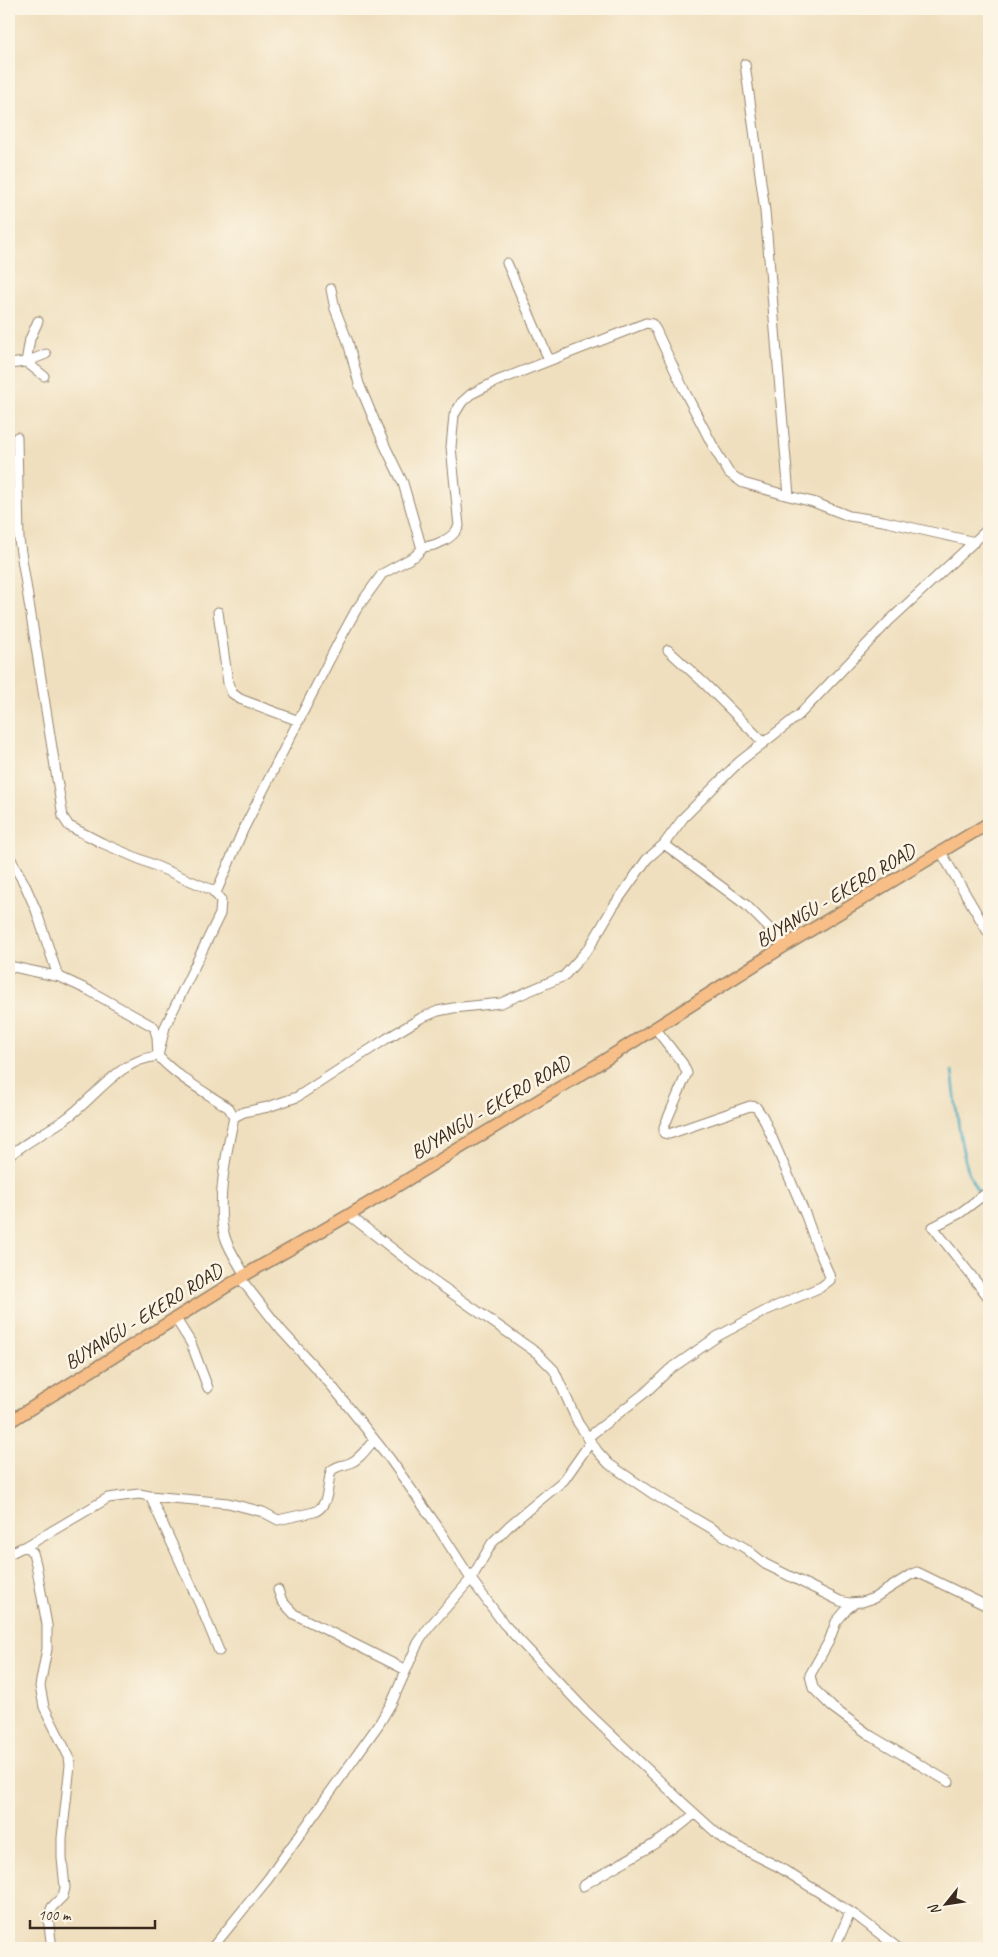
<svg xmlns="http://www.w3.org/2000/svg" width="998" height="1957" font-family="Caveat,sans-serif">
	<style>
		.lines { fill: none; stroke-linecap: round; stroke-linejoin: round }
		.stream { stroke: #41a8c1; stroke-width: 2.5 }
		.minor-casing { stroke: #95846e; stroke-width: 11 }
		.major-casing { stroke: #95846e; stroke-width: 14 }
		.minor { stroke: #fff; stroke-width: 9 }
		.major { stroke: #f7be87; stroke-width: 11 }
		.labels { text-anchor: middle; stroke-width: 5; stroke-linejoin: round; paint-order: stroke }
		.street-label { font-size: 20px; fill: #3b2a1e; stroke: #fcf5e5 }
	</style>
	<rect width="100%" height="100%" fill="#fcf5e5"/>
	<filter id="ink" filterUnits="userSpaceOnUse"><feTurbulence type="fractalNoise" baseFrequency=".02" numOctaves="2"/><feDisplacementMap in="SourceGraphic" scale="10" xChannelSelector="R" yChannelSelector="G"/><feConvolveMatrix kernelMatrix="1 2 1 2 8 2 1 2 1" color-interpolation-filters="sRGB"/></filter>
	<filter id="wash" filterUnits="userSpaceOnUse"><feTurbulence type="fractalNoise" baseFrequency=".0096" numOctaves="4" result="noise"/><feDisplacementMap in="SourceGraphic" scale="20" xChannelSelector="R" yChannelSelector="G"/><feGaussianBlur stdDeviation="1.12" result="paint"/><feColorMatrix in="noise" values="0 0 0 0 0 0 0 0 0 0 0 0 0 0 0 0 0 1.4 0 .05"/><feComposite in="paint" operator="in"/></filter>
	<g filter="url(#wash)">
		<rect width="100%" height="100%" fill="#efdfbe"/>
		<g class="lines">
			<path class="stream" d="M952,1071C957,1104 959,1170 981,1195
				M985,1198L989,1203"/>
		</g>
	</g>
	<g filter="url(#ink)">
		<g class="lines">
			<defs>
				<path id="minor" d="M745,64L765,211L789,496L813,502L849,516L883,521L975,542
					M507,263L549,360
					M26,362L30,339L38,321
					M26,362L44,376
					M9,364L26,362L46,354
					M17,437L19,540L63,817L69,826L102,843L212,890L221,900L220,914L165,1027L158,1056
					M422,547C436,546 453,539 459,526L451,447L454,415L462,402L471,394L497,381L646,323L652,324L656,330L685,392L714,448L729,473L743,483L789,496
					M218,612L228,683L232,693L240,699L299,721
					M668,650L704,683L764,743
					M664,844L746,905L786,945
					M941,852L989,934
					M9,856L25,885L36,910L57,973L60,977L90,991L154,1027L157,1037L158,1056C177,1077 205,1092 229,1108L234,1117C227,1150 215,1205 225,1237C229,1250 238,1263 245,1275
					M216,893L243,830L338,643L356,610L382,574L415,556L422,549L403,483L385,446L359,384L348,342L335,309L331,289
					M9,966L60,977
					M234,1117L244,1112L268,1107L297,1097L386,1039L421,1018L438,1011L453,1008L501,1003L564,976L589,948L613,907L647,859L664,844L684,817L739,762L799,715L889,621L989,528
					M9,1156C27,1141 45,1133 64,1120C95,1099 117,1060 158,1056
					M989,1191L960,1213L933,1227L989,1298
					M349,1215L433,1280L537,1353L554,1370L578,1423L598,1452L609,1464L653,1494L745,1548L765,1564L840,1601L849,1603L862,1602L874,1598L910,1575L917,1572L989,1607
					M240,1278L281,1330L331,1385L390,1459L435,1523L471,1579L504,1624L586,1711L681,1801L723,1839L779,1867L858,1917L898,1948
					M176,1319L191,1343L208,1388
					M587,1438L646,1392L669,1370L718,1336L767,1310L821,1287L830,1280L829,1274L816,1244L806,1216L763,1117L756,1107L750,1106L669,1134L664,1133V1127L687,1073L683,1064L655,1028
					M150,1496L228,1503L263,1512L278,1520L314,1512C330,1506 327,1484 331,1471C337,1465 343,1466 350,1463C360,1459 367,1448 374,1440
					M25,1547L108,1498L139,1494L150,1496L201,1607L219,1651
					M9,1554L21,1548L27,1547L33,1553L36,1564L47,1625V1649L40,1686L44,1707L69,1757L70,1765L62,1838V1858L65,1888L63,1896L52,1907L48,1918L52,1948
					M278,1590L282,1601L294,1614L406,1670
					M855,1603L847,1609L836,1622L829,1641L810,1675L813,1688L832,1707L871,1736L949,1782
					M583,1886C620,1862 662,1844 694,1814
					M212,1948L268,1879L379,1724L392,1702L418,1643L429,1627L471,1579L492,1543L510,1525L564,1480L590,1443
					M835,1948L850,1912"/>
				<path id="major" d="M9,1422L245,1275L349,1215L592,1068L786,945L989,823"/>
			</defs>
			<use href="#minor" class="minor-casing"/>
			<use href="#major" class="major-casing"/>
			<use href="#minor" class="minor"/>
			<use href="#major" class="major"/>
		</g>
	</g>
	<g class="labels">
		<g class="street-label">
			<text transform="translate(835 895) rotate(-31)" y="7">BUYANGU - EKERO ROAD</text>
			<text transform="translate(490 1107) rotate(-31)" y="7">BUYANGU - EKERO ROAD</text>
			<text transform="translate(143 1316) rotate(-32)" y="7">BUYANGU - EKERO ROAD</text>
		</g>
	</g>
	<rect width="998" height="1957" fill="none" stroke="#fcf5e5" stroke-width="30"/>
	<g transform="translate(946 1904) rotate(240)" stroke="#fcf5e5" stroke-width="4" paint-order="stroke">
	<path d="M0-4L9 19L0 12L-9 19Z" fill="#3b2a1e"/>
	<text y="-8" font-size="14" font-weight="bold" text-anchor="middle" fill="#3b2a1e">N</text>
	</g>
	<path d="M30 1920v8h125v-8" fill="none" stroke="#3b2a1e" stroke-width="2.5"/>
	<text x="38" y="1920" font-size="15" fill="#3b2a1e" stroke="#fcf5e5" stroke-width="4" paint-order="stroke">100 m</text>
</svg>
